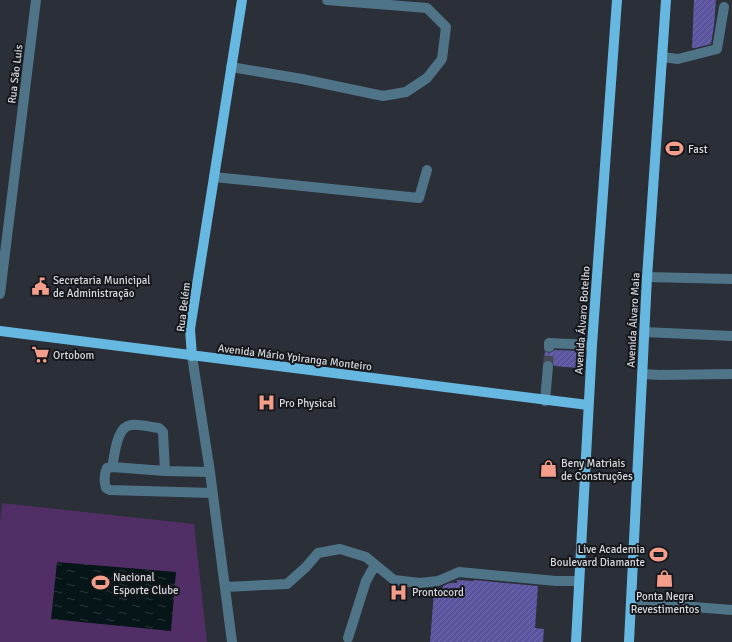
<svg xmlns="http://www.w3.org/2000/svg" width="732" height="642" font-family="Signika,sans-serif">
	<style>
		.pitch { fill: #522e66 }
		.water { fill: url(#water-ripples) }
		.building { fill: url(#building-hatch) }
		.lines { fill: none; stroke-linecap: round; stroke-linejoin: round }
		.minor-tunnel { stroke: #444951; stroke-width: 10; stroke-dasharray: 10 5; stroke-linecap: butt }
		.minor { stroke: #4f7488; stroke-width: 10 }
		.major { stroke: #67b8e1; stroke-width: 10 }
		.labels { text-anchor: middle; stroke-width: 4; stroke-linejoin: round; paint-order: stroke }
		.street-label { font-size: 11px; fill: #d6dae0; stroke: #15171b }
		.poi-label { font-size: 11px; fill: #d6dae0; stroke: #15171b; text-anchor: start }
	</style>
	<defs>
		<pattern id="water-ripples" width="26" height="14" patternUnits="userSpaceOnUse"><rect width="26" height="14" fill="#061618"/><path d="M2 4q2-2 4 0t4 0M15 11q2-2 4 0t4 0" fill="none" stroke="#2a3739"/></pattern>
		<pattern id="building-hatch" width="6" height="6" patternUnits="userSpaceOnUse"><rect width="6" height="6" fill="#5b549f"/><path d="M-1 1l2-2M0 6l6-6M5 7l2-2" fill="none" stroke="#726cac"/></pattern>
	</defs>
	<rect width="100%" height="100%" fill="#2a2f38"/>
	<path class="pitch" d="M2,503L194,524L207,642H0V523Z"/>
	<path class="water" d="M57,562L176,572L171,631L51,619Z"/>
	<path class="building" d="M694,0H716L714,26L711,44L695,48H692Z
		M555,350L579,351L578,368L554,366L552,361L549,360L544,361L545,351L549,353Z
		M457,580L474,581V580L538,586L535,628L544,629L543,642H430L434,592L442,593L443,586L450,583H457Z"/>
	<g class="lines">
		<path class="minor-tunnel" d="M548,366L549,347"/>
		<path class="minor" d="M662,57L678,59L717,49L724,7
			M231,67L302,79L383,96L406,92L427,78L442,59L446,27L427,8L327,0
			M214,177L419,198L427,170
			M647,277L732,279
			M0,294L36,0
			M644,332L732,336
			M549,347V343L592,345
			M192,356L210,472L232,642
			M642,374L660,375L732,374
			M545,401L548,366
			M112,467C115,455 116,427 131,425C140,424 150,427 159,428L163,432L165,471
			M210,472L165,471L112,467L107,468C104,474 104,481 106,488L110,490L212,493
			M225,587L287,584L306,567L318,553L340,549L366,557L394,580L420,583L438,581L459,572L556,581H579
			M631,602L732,610
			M348,638L366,581L375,565"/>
		<path class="major" d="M0,331L588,405
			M192,356L190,329L242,0
			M576,642L592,345L617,0
			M629,642L647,277L666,0"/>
	</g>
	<defs>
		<symbol id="stadium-bare" viewBox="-9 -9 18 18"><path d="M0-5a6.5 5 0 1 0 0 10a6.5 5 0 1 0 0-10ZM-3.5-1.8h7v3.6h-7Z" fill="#f49d8b" stroke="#15171b" stroke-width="2.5" paint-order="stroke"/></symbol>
		<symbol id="civic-bare" viewBox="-9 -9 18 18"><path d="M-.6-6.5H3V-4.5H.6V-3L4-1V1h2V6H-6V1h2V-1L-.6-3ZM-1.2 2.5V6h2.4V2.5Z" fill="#f49d8b" stroke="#15171b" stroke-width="2.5" paint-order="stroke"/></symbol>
		<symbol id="supermarket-bare" viewBox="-9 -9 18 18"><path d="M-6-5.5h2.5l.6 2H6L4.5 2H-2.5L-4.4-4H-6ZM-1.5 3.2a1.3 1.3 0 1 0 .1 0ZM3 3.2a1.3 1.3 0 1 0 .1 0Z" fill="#f49d8b" stroke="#15171b" stroke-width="2.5" paint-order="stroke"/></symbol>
		<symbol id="hospital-bare" viewBox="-9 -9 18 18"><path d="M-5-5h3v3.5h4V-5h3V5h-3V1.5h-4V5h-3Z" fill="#f49d8b" stroke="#15171b" stroke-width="2.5" paint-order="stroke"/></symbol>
		<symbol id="shop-bare" viewBox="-9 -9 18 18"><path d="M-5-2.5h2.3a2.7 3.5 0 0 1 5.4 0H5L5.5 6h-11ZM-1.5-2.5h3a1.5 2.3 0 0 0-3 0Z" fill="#f49d8b" stroke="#15171b" stroke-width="2.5" paint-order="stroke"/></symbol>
	</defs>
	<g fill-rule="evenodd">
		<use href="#stadium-bare" x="662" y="136" width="25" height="25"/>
		<use href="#civic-bare" x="28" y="274" width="25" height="25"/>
		<use href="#supermarket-bare" x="28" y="342" width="25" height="25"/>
		<use href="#hospital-bare" x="254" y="390" width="25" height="25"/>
		<use href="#shop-bare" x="536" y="456" width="25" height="25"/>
		<use href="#stadium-bare" x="646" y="542" width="25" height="25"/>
		<use href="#shop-bare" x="652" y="566" width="25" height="25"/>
		<use href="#stadium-bare" x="88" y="570" width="25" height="25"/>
		<use href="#hospital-bare" x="386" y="580" width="25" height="25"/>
	</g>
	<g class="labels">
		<g class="street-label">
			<text transform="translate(15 74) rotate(-83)" y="4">Rua São Luis</text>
			<text transform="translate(183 307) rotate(-83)" y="4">Rua Belém</text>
			<text transform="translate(582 320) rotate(-86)" y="4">Avenida Álvaro Botelho</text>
			<text transform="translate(633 320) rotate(-87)" y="4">Avenida Álvaro Maia</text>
			<text transform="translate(295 357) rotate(7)" y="4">Avenida Mário Ypiranga Monteiro</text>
		</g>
		<g class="poi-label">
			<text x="688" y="153">Fast</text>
			<text x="53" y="284">Secretaria Municipal<tspan x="53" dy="13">de Administração</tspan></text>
			<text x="53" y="359">Ortobom</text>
			<text x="279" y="407">Pro Physical</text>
			<text x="561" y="467">Beny Matriais<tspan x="561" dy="13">de Construções</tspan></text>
			<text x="645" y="553" text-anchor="end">Live Academia<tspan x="645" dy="13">Boulevard Diamante</tspan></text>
			<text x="113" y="581">Nacional<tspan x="113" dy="13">Esporte Clube</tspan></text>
			<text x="412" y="596">Prontocord</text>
			<text x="665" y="600" text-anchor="middle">Ponta Negra<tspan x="665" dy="13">Revestimentos</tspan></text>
		</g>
	</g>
</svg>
